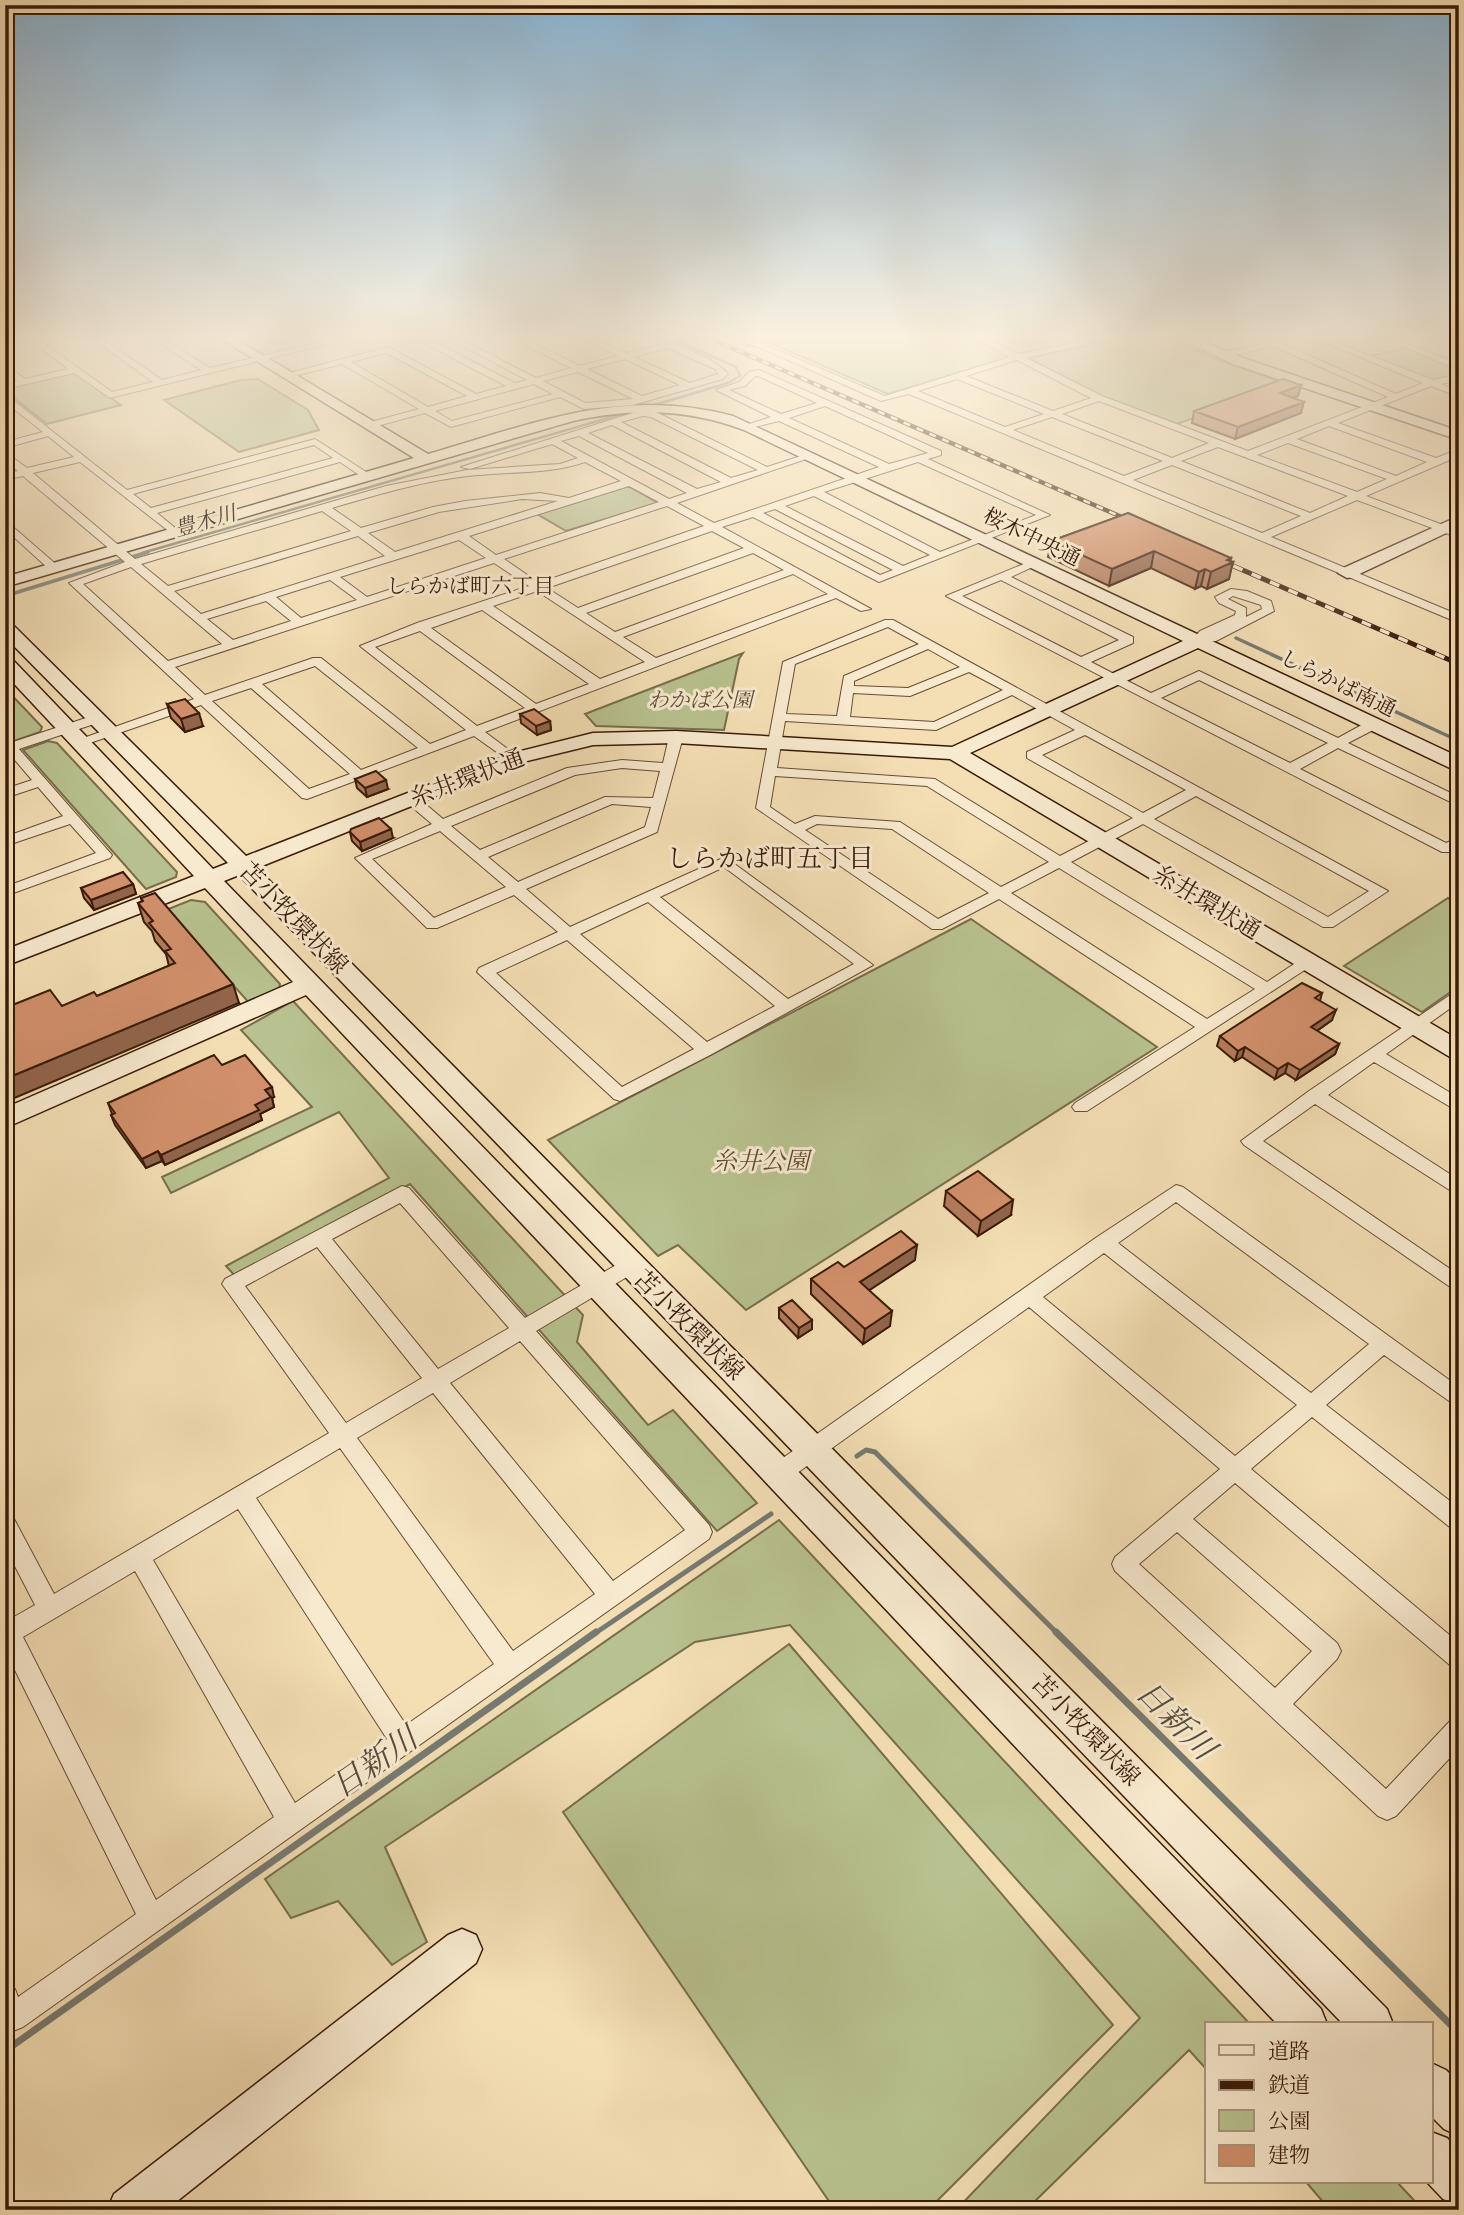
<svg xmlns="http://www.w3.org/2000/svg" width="1464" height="2215" font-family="'Gentium Book Plus','Noto Serif JP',serif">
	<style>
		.green { fill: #b8c290; stroke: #786e4c; stroke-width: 2 }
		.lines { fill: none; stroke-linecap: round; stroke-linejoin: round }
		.stream-far3 { stroke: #777a72; stroke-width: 2.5 }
		.stream-far2 { stroke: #777a72; stroke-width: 3.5 }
		.stream-far1 { stroke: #777a72; stroke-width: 5 }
		.stream { stroke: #777a72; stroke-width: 7 }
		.street-casing { stroke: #684c33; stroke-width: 2 }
		.secondary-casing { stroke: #391b08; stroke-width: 3 }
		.street { fill: #f8eacf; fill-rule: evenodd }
		.secondary { fill: #f8eacf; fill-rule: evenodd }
		.rail-far1-casing { stroke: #391b08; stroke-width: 4.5 }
		.rail-casing { stroke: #391b08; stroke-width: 5 }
		.rail-far1 { stroke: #f8eacf; stroke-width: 2.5; stroke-dasharray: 7; stroke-linecap: butt }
		.rail { stroke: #f8eacf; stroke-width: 3.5; stroke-dasharray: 10; stroke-linecap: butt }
		.wall { fill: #b47c5c; stroke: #391b08; stroke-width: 2 }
		.shaded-wall { fill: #92654b; stroke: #391b08; stroke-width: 2 }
		.building { fill: #d1906b; stroke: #391b08; stroke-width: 2 }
		.labels { text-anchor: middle; stroke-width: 6; stroke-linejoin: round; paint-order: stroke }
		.far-water-label { font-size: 21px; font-style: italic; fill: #584b3d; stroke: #f8eacf }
		.far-street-label { font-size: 21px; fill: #391b08; stroke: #f8eacf }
		.far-neighbourhood-label { font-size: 21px; fill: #391b08; stroke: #f8eacf }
		.far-park-label { font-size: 21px; font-style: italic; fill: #5f4d31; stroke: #f8eacf }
		.street-label { font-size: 24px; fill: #391b08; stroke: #f8eacf }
		.park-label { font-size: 24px; font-style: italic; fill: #5f4d31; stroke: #f8eacf }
		.neighbourhood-label { font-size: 26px; fill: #391b08; stroke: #f8eacf }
		.near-water-label { font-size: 32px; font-style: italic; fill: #584b3d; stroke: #f8eacf }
	</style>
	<rect width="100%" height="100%" fill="#f4dfb5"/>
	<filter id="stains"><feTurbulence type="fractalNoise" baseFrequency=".00286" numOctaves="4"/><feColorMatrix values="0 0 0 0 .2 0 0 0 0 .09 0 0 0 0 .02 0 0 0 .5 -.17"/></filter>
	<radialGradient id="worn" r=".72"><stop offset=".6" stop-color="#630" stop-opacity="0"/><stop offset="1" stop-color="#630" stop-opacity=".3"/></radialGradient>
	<path class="green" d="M780,339H976L1010,357L888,394L768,342Z
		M1118,339H1170L1213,358L1286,384L1177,424L1102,397L1028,358Z
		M1408,348L1459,369V375L1431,382L1369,356Z
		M74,372L121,405L47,424L5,391V388Z
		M258,379L308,410L319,430L239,452L164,400L241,380Z
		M625,486L630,487L658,503L566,531L537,514Z
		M743,653L739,659L724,730L596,726L585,714Z
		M5,688L42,727L40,732L14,741L5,732Z
		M48,741L57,743L177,872L176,877L146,889L23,750Z
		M1448,898L1459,904V986L1422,1012L1344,966Z
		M191,900L205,902L280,984L278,992L251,1005L166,910Z
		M971,919L1157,1047L746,1310L678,1245L658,1256L548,1140Z
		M293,1001L583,1315L577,1342L648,1425L673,1410L757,1503L717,1531L410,1184L237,1278L226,1266L389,1178L339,1112L171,1193L162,1177L312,1107L241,1030Z
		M779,1520L1250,2024H1207V2070L1189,2050L1026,2210H956L1140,2018L790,1625L695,1642L385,1847L427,1942L392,1965L338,1901L291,1918L265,1879Z
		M789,1644L1113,2025L928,2210H835L563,1812Z
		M1306,2182H1397L1423,2210H1330Z"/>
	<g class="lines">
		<path class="stream-far3" d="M651,406L728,383L740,376L736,367L673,339
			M142,553L629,412"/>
		<path class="stream-far2" d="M5,596L148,552
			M1236,638L1459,741"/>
		<path class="stream-far1" d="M857,1456L866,1450L875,1452L1058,1634
			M594,1634L771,1514"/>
		<path class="stream" d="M1056,1632L1459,2033
			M5,2051L596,1632"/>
		<defs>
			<path id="street" d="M29,339H38L112,392L153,382L93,339H103L162,380L201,370L154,339H164L210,368L333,339H347L110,398L74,373L5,389V383L17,381L5,372V364L25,379L68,369Z
				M421,339H429L515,383L527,380L450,339H460L536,378L571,368L514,339H525L580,366L618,356L585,339H596L627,353L660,345L650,339C668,339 717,359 728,374L723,379L633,405L584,409L560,397L451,427L425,413L370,428L367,427V423L419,409L342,364L287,378L282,375L388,347L476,394L506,386L422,342ZM667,348L715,369L718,374L690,383L634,357ZM387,353L467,396L428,407L351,362ZM625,359L680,385L642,396L587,369ZM578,372L633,399L585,403L543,381ZM534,384L553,394L452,421L435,411Z
				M740,339H751L885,396L1010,357L978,339H989L1019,354L1093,339H1109L1026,358L1102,396L1248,451L1388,397L1273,346L1223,358L1220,357V353L1285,339L1287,341L1283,344L1396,394L1423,383L1316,339H1327L1433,380L1459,374V380L1441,384L1459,391V397L1431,386L1338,423L1436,458L1459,449V456L1366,496L1459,531V538L1357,500L1271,537L1459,615V623L909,394L881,401ZM1017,360L1091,398L1053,411L966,376ZM957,379L1044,414L1005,427L918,391ZM1099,401L1209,443L1172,458L1062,414ZM1052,417L1163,461L1124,476L1013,430ZM1329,426L1427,462L1396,476L1297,439ZM1288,443L1387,479L1357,492L1257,455ZM1218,447L1348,496L1310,513L1181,461ZM1172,465L1301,516L1262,533L1133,480Z
				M1385,339H1396L1459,364V370Z
				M759,370L941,451V455L928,459L1050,515L879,582L753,517L722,527L871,609L861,611L836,598L485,732L517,756L519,759L512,763L474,736L307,799L302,798L201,705L84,745H74L72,742L194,699L69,583L125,562L23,476L5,480V474L18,471L5,460V452L27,468L74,457L48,436L5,448V442L43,432L5,402V394L127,490L315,439L374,477L365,479L340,462L157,513L179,531V535L175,536L80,462L33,473L135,559L386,486L467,470L560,464L578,458L552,444L470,469L461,467L642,410L656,412L767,467L810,453L815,456L677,503L714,523L879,467L779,421L746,429V425L771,417L716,390L739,382L749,372ZM755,376H758L817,403L781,414L729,390L745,386ZM825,406L928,453L889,464L789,418ZM643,416L651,417L758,470L731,478L621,422ZM612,425L721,482L697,489L588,433ZM579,436L687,493L669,499L561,441ZM314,445L333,458L151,508L133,494ZM585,462L621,481L569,498L540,493L465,501L433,507L361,528L332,508C376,495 422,481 468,476C508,471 547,475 585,462ZM918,462L1036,515L940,552L824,492ZM629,486L659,502L496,555L469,536ZM814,496L930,555L903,566L785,506ZM522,499L558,501L395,552L368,533L439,512ZM667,506L704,526L539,583L504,559ZM775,509L893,570L880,575L763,513ZM322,511L351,531L168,586L141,564ZM712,531L744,548L578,608L547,588ZM358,536L385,556L201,614L174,591ZM459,540L486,558L367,597L340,577ZM753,553L784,570L615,632L586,613ZM494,563L529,586L417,623L360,646L466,730L430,744L321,658H313L205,695L175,667ZM131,567L222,644L168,661L83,584ZM793,574L828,594L656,658L623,637ZM330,580L357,600L301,618L276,597ZM537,591L645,662L600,679L493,606ZM266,601L291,621L233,640L207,619ZM482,610L589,684L536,704L431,628ZM420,631L525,708L477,726L375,647ZM315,666L418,748L361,770L262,684ZM251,688L350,774L309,789L212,701Z
				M5,520L58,566V570H50L5,529Z
				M1031,561L1041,563L1011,577L1133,637V643L1091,662L1151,693L1199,671L1338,738L1367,722H1377V728L1348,743L1459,797V806L1338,748L1300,769L1446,843L1459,837V848L1452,852H1442L946,596ZM1001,580L1119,640L1081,657L962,596ZM1199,680L1328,743L1290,763L1161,698Z
				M1231,589L1247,591L1271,601L1274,611L1216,641L1193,644L1191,641L1200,631L1235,615L1236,611L1219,603L1215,597ZM1233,596L1261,605L1262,609L1246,617V608L1228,599Z
				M885,620H893L1388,891L1333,927H1323L1143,824L1071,862L1267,982L1303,958L1309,957L1317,962L1087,1111H1075L1072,1107L1075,1103L1195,1027L999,899L942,929H932L756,808L783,662ZM888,627L919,644L844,676L837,716L786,714L795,664ZM928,649L960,667L908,688L854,686V681ZM969,672L1003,690L934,722L850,717L853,693L910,696ZM1012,695L1075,730L1027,752V758L1133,818L1060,856L935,779L777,768L785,721L936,730ZM1085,735L1186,790L1143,813L1042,755ZM775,776L927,786L1049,862L1001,887L900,822L815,816L795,824L770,807ZM1196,796L1369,891L1328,917L1154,819ZM817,824L892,829L989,893L938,919L805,830ZM1059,868L1255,989L1207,1019L1011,893Z
				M98,714L103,715V721L19,749L112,855L110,858L5,896V887L96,853L70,824L5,846V837L63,816L38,787L5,798V789L32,780L8,752L5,753V737L13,742Z
				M676,733L683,737L657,832L526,889L570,927L725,857L873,965L712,1054L620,1101L614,1099L477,972L479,968L558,932L514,895L437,928H427L355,858L432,824L406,802V796H416L443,819L567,768L622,760L663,763L669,737ZM622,768L660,771L653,798L605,797L480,850L451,826L575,775ZM612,804L651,807L645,827L518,882L488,857ZM440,831L506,887L434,918L372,859ZM724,867L854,964L788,999L660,897ZM648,902L775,1006L707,1042L580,934ZM567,940L694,1049L622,1087L496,973Z
				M1459,989V1002L1386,1054L1459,1098V1112L1374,1062L1328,1095L1459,1180V1196L1315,1104L1263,1141L1459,1275V1293L1244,1145L1241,1141L1309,1091Z
				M1176,1185L1183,1187L1459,1387V1408L1384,1355L1326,1405L1459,1508V1531L1451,1528L1312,1417L1251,1469L1459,1643V1669L1451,1666L1235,1483L1193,1519L1337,1643L1341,1651L1337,1659L1293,1704L1386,1789L1450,1721L1459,1718V1748L1396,1816L1387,1820L1378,1816L1115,1571L1112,1564L1115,1557L1220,1469L1029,1307L786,1481L778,1483L770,1481L767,1474L770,1467L1097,1237ZM1176,1202L1369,1344L1311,1393L1118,1243ZM1104,1253L1297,1405L1235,1456L1043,1297ZM1177,1532L1312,1651L1275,1688L1139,1564Z
				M402,1186L409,1188L525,1318L623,1261L630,1259L637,1261L640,1266L637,1271L536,1331L709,1525L712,1532L709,1539L23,2027L13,2031L5,2028V1985L15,1989L18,1997L136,1914L5,1650V1622L35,1605L5,1547V1514L13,1517L54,1594L329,1433L222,1284L225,1279ZM400,1203L509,1328L438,1369L332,1239ZM317,1247L422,1378L346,1423L245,1286ZM520,1341L685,1530L613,1581L450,1383ZM433,1393L595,1594L513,1651L357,1438ZM340,1448L494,1664L406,1725L256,1498ZM238,1509L387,1739L295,1803L153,1560ZM135,1571L274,1817L156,1900L23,1637Z"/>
			<path id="secondary" d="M221,339H236L428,454C535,423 621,386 733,416L1459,757V771L1452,769L1198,648L970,753L1459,1040V1059L1450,1057L950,759L676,743L593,745L519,763L257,868L1387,2009L1393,2024H1343L239,875L224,881L1321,2009L1327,2024H1277L306,995L5,1128V1108L293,982L205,888L5,966V950L194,876L5,674V657L12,659L213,869L228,863L5,637V622L11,623L246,856L505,755L593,733L676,731L952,747L1183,641L744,430C687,408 631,408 573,421L5,587V577L414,458Z
				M747,339H770L757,345H747Z
				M1180,339H1197L1243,358L1459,431V440L1233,364Z
				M1459,516V527L1353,577L1347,578L1338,573L1341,569Z
				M462,1929L476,1935L482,1949L476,1963L166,2210H107L114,2194L448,1935Z
				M1431,2063L1446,2070L1459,2083V2136L1444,2129L1431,2116Z
				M1431,2132L1447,2138L1459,2151V2205L1443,2199L1427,2182H1431Z"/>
		</defs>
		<use href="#street" class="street-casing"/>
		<use href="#secondary" class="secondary-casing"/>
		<use href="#street" class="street"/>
		<use href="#secondary" class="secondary"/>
		<defs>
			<path id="rail-far1" d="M711,339L1138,524"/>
			<path id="rail" d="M1215,558L1459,664"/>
		</defs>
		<use href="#rail-far1" class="rail-far1-casing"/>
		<use href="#rail" class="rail-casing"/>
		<use href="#rail-far1" class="rail-far1"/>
		<use href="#rail" class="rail"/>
	</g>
	<path class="wall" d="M1301,385L1298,396L1294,398L1301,413L1235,439L1192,423L1194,411Z
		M1128,513L1230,561L1229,579L1207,589L1201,586L1195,589L1151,568L1109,586L1048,557L1051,541Z
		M167,704L203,726L185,732L171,718Z
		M520,714L550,721L551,730L537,735L521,723Z
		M355,779L388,789L367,797L357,788Z
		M350,832L393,838L362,851L352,841Z
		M133,884L136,894L94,910L84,898L81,888Z
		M141,898L239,1003L62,1006L97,996L169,966L166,954L155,941L152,931L144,922L138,903L142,902Z
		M1322,993L1320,1001L1332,1020L1317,1031L1339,1044L1335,1054L1296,1080L1285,1073L1275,1079L1242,1057L1235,1061L1217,1046L1220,1036Z
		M222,1065L274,1097L272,1098L274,1107L260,1114L262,1120L165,1165L162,1161L146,1168L115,1125L111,1115L112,1114L108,1103Z
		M946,1191L1011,1215L978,1236L944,1206Z
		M915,1260L869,1290L890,1326L863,1344L811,1294V1279L844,1267Z
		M779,1308L812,1320V1329L798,1338L779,1318Z"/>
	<path class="shaded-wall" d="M1301,385L1298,396L1277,404L1280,393Z
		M1304,402L1301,413L1235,439L1238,427Z
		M1154,551L1151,568L1109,586L1112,569Z
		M1231,558L1230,564L1233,562L1229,579L1207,589L1211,572Z
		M1205,569L1201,586L1195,589L1199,572Z
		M199,713L203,726L185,732L181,719Z
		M550,721L551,730L537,735L536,726Z
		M386,780L388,789L367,797L365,788Z
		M391,829L393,838L362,851L360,842Z
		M133,884L136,894L94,910L91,900Z
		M233,984L239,1003L5,1102V1079Z
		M1336,1010L1332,1020L1308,1037L1311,1027Z
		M1339,1044L1335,1054L1296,1080L1300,1070Z
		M1245,1047L1242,1057L1235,1061L1238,1051Z
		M1288,1063L1285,1073L1275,1079L1278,1069Z
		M272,1087L274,1097L272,1098L274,1107L260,1114L262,1120L165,1165L161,1155L255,1105L265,1090Z
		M158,1151L162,1161L146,1168L142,1159Z
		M1013,1200L1011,1215L978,1236L981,1221Z
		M917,1245L915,1260L859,1297L860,1282Z
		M892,1311L890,1326L863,1344L865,1329Z
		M812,1320V1329L798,1338L799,1328Z"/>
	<path class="building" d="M1283,379L1301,385L1280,393L1304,402L1238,427L1194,411Z
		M1128,513L1231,558L1227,560L1233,562L1211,572L1205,569L1199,572L1154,551L1112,569L1051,541Z
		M185,699L199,713L181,719L167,704Z
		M534,709L550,721L536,726L520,714Z
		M376,771L386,780L365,788L355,779Z
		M379,818L391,829L360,842L350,832L351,829Z
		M123,872L133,884L91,900L81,888Z
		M155,893L233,984L5,1079V1008L50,990L62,1006L94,992L97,996L175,963L165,951L171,949L149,923L153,921L138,903L143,901L141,898Z
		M1302,983L1322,993L1315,998L1336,1010L1311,1027L1339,1044L1300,1070L1288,1063L1278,1069L1245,1047L1238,1051L1220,1036Z
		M214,1055L222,1065L245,1055L272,1087L265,1090L271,1097L255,1105L259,1110L161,1155L158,1151L142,1159L111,1115L115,1113L108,1103Z
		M978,1171L1013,1200L981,1221L946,1191Z
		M901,1231L917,1245L860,1282L892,1311L865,1329L811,1279L838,1262L844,1267Z
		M792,1300L812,1320L799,1328L779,1308Z"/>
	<linearGradient id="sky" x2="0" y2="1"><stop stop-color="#8bb6d5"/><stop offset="0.52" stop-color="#faf1de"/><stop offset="1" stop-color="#faf1de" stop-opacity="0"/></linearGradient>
	<rect width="1464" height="649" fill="url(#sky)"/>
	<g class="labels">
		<g class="far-water-label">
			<text transform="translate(205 521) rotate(-16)" y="7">豊木川</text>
		</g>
		<g class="far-street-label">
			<text transform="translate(1032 537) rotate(26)" y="7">桜木中央通</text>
			<text transform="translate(1338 683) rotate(26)" y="7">しらかば南通</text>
		</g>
		<g class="far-neighbourhood-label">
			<text x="470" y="593">しらかば町六丁目</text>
		</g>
		<g class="far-park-label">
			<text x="700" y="707">わかば公園</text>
		</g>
		<g class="street-label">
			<text transform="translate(467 778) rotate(-21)" y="8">糸井環状通</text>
			<text transform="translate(1207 902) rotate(31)" y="8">糸井環状通</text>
			<text transform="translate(294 918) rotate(46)" y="8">苫小牧環状線</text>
			<text transform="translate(689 1325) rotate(45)" y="8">苫小牧環状線</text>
			<text transform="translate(1086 1730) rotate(46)" y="8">苫小牧環状線</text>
		</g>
		<g class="park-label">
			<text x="761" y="1169">糸井公園</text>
		</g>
		<g class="neighbourhood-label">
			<text x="770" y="867">しらかば町五丁目</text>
		</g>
		<g class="near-water-label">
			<text transform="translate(1176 1720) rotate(45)" y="11">日新川</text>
			<text transform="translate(374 1762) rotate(-35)" y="11">日新川</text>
		</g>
	</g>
	<rect width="1464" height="2215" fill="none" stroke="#f4dfb5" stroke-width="28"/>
	<rect x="7" y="7" width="1450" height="2201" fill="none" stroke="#391b08" stroke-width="3.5"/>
	<rect x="14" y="14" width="1436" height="2187" fill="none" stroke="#391b08" stroke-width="2"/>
	<rect x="1205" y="2022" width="228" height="161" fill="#f8eacf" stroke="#ac977f" stroke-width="2"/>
	<rect x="1219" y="2045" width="35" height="10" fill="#f8eacf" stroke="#ac977f" stroke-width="2"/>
	<text x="1268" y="2058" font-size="21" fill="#391b08">道路</text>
	<rect x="1219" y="2080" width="35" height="10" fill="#391b08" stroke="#ac977f" stroke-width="2"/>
	<text x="1268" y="2092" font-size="21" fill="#391b08">鉄道</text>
	<rect x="1219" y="2110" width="35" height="21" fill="#b8c290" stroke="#ac977f" stroke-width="2"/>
	<text x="1268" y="2128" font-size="21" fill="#391b08">公園</text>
	<rect x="1219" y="2145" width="35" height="21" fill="#d1906b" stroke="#ac977f" stroke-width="2"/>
	<text x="1268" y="2162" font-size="21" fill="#391b08">建物</text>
	<rect width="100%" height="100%" filter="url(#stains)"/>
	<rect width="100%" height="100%" fill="url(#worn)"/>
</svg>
